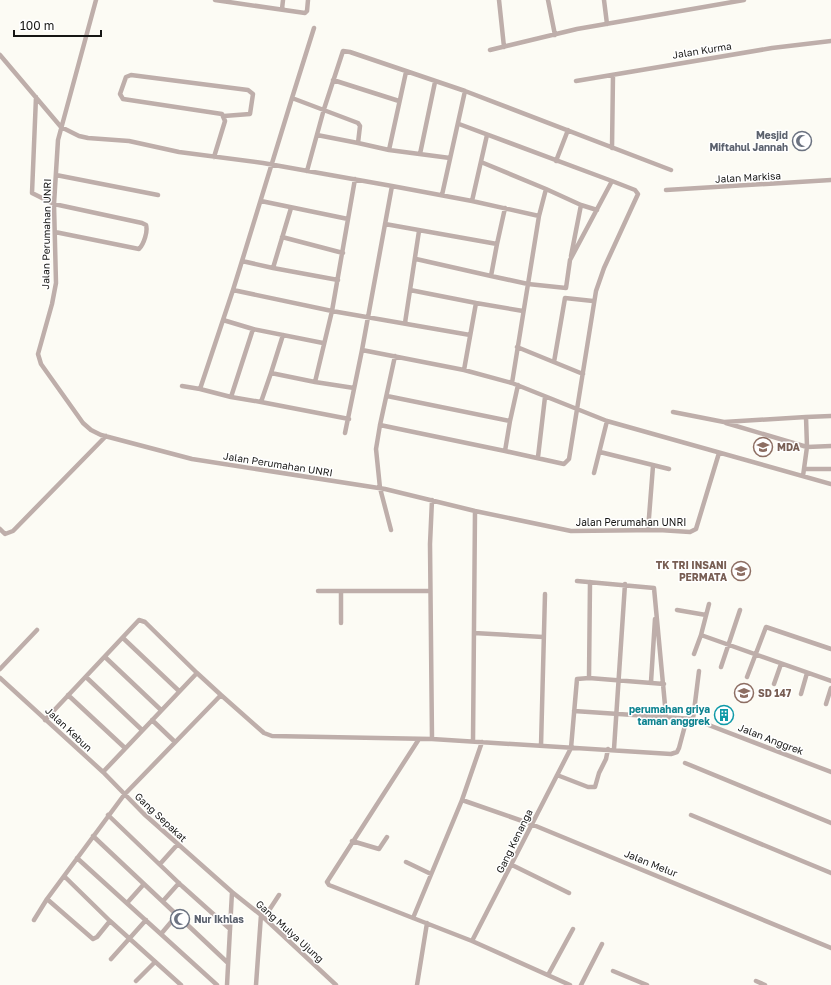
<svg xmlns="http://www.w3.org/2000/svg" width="831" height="985" font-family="'Golos Text',sans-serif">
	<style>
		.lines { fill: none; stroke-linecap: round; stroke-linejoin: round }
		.street { stroke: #beaeaa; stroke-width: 4.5 }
		.labels { text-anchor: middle; stroke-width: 3; stroke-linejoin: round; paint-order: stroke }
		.street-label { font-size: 10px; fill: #161614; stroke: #fff }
		.worship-label { font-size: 10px; font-weight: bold; fill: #5b616d; stroke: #fff; text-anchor: end }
		.education-label { font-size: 10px; font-weight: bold; fill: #785e54; stroke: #fff; text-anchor: start }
		.culture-label { font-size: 10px; font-weight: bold; fill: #0d838f; stroke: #fff; text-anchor: end }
	</style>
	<rect width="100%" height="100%" fill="#fcfbf4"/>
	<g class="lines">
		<path class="street" d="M96,0L58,140L54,204L56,283L52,304L38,354L41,364L83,423L91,430L101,435L192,459L385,489L475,511L571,531L659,530L690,532L696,529L719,453
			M215,0L305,13L307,11L308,0
			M499,0L504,47
			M548,0L555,35
			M604,0L607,24
			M282,9L283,0
			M490,50L577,29L744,0
			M0,55L61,127L79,136L88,138L129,141L179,152L263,163L392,186L362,350L464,370L512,383L607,421L831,484
			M333,80L399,101
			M576,81L772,48L831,41
			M36,97L32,193L54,204L142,223L146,225C148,231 144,244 139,249L55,232
			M292,98L314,28
			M358,143L389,150L406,72
			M612,148L613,75
			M389,150L450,158
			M420,154L435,82
			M214,157L225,121L222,114L123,99L120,94L126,77L131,75L248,90L253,94L250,114L224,116
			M556,161L568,130
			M481,162L546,189L539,216
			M307,171L324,109L343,51L350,52L465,91
			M56,175L158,195
			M355,179L332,311L470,335
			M392,186L472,201L539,216L512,383
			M546,189L581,205L571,256
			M666,190L831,180
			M442,195L465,91L671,170
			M261,201L348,219
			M472,201L487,135
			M581,205L597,210
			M291,208L273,268L242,261L292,98L358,123L360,126L358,143L317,135
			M385,224L497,244L491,276L528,284L566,288L570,260L612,181L459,124
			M282,237L343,253
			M497,244L505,208
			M416,259L491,276
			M242,261L233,290L332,311L315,382L354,388
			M273,268L338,280
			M233,290L223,320L253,329L323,343
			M410,290L476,303L464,370
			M476,303L523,311
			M405,323L419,231
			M283,335L271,373L315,382
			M517,347L583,374
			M554,362L565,298L593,301
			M182,386L200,389L223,320
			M200,389L231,397L253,329
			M387,396L510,421L518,385
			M231,397L261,402L271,373
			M261,402L349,419
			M673,412L724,422L806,417L807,447L803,476
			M806,417L831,416
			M726,423L807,447L831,446
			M380,425L505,451L510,421
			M345,433L362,350
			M505,451L564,464L569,459L596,291L604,268L638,194L635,190L612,181
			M600,452L669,469
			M538,457L545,397
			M804,469H831
			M594,473L607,421
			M432,500L430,544L432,739
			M0,529L5,534L13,531L106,436
			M391,530L380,488L376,449L380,425L395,356
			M648,530L653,466
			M577,581L654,588L666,716
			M318,591H430
			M341,591V623
			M709,604L701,635L831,681
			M677,610L706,615
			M474,633L543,637
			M123,638L179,691
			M694,654L701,635
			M105,657L161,710
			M721,667L740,610
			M0,669L37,630
			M86,677L142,730
			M747,677L766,627L831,649
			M0,678L103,772L144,814L232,892L261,915L336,985
			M589,678L590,582
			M651,682L655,619
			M774,684L781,664
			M801,694L807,673
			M68,695L125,748
			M221,695L264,733L272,736L432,739L671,754L677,752L679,748L687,718
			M826,704L831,688
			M574,711L693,719L831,772
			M693,719L699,671
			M45,720L139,620L145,622L197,673L103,772
			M152,720L175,742
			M419,739L327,882L329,885L413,918L462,800L482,742
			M473,741L475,511
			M541,746L545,594
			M614,749L625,584
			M685,763L831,823
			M557,775L588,787H595L599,773L606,759L608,749
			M462,800L531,824L831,948
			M108,815L182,886L230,929
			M691,815L831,873
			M93,836L228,963
			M352,841L379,849L387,837
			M77,858L217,985
			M406,862L431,874
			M160,864L177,845
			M512,865L569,893
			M64,876L110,921L181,985
			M47,899L93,939L97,937L110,921
			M163,901L179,883
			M127,903L144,884
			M264,918L279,895
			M413,918L472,941L571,748L577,679L589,678L664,684
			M34,920L47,899L124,795L221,695L197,673
			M161,934L177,915
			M472,941L570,985
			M111,959L146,920
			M613,971L647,985
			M548,975L573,929
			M136,981L155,962
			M756,981L765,985
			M227,985L232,892
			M256,985L261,915
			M417,985L427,923
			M581,985L602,944"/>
	</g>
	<defs>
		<symbol id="mosque-ring" viewBox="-11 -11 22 22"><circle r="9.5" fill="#fff" stroke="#6b7280" stroke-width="1.5"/><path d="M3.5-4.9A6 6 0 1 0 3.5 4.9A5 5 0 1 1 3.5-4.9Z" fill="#6b7280"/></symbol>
		<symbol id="school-ring" viewBox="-11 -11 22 22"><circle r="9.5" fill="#fff" stroke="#8d6e63" stroke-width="1.5"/><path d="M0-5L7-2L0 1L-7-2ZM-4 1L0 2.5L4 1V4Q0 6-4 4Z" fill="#8d6e63"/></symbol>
		<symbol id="building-ring" viewBox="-11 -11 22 22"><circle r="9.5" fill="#fff" stroke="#0f9aa8" stroke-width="1.5"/><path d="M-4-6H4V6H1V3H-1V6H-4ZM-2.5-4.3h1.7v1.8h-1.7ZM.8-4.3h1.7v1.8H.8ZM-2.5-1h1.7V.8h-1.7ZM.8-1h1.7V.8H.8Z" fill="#0f9aa8"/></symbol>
	</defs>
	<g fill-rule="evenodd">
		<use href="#mosque-ring" x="791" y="130" width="22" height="22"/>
		<use href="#school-ring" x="752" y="436" width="22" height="22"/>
		<use href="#school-ring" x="730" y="560" width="22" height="22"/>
		<use href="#school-ring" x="733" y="682" width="22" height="22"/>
		<use href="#building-ring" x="713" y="704" width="22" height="22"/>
		<use href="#mosque-ring" x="169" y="908" width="22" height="22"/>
	</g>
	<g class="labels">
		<g class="street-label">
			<text transform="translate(702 50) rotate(-9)" y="4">Jalan Kurma</text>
			<text transform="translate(748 177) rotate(-3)" y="4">Jalan Markisa</text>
			<text transform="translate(46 234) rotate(-89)" y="4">Jalan Perumahan UNRI</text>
			<text transform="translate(278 464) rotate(9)" y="4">Jalan Perumahan UNRI</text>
			<text x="631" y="526">Jalan Perumahan UNRI</text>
			<text transform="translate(69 729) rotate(43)" y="4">Jalan Kebun</text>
			<text transform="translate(771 739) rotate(21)" y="4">Jalan Anggrek</text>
			<text transform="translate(161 817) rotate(43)" y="4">Gang Sepakat</text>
			<text transform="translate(514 841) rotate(-64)" y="4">Gang Kenanga</text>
			<text transform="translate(651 863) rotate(22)" y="4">Jalan Melur</text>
			<text transform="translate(290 931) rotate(42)" y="4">Gang Mulya Ujung</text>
		</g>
		<g class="worship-label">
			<text x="788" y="139">Mesjid<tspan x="788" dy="12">Miftahul Jannah</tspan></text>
			<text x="194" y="923" text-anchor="start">Nur Ikhlas</text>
		</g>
		<g class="education-label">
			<text x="777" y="451">MDA</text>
			<text x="727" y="569" text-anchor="end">TK TRI INSANI<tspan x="727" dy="12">PERMATA</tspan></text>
			<text x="758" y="697">SD 147</text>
		</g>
		<g class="culture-label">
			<text x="710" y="713">perumahan griya<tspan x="710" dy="12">taman anggrek</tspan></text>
		</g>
	</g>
	<path d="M14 30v6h87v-6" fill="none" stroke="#161614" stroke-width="2"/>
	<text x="20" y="30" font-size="12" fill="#161614" stroke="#ffffff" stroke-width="3" paint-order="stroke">100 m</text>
</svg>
